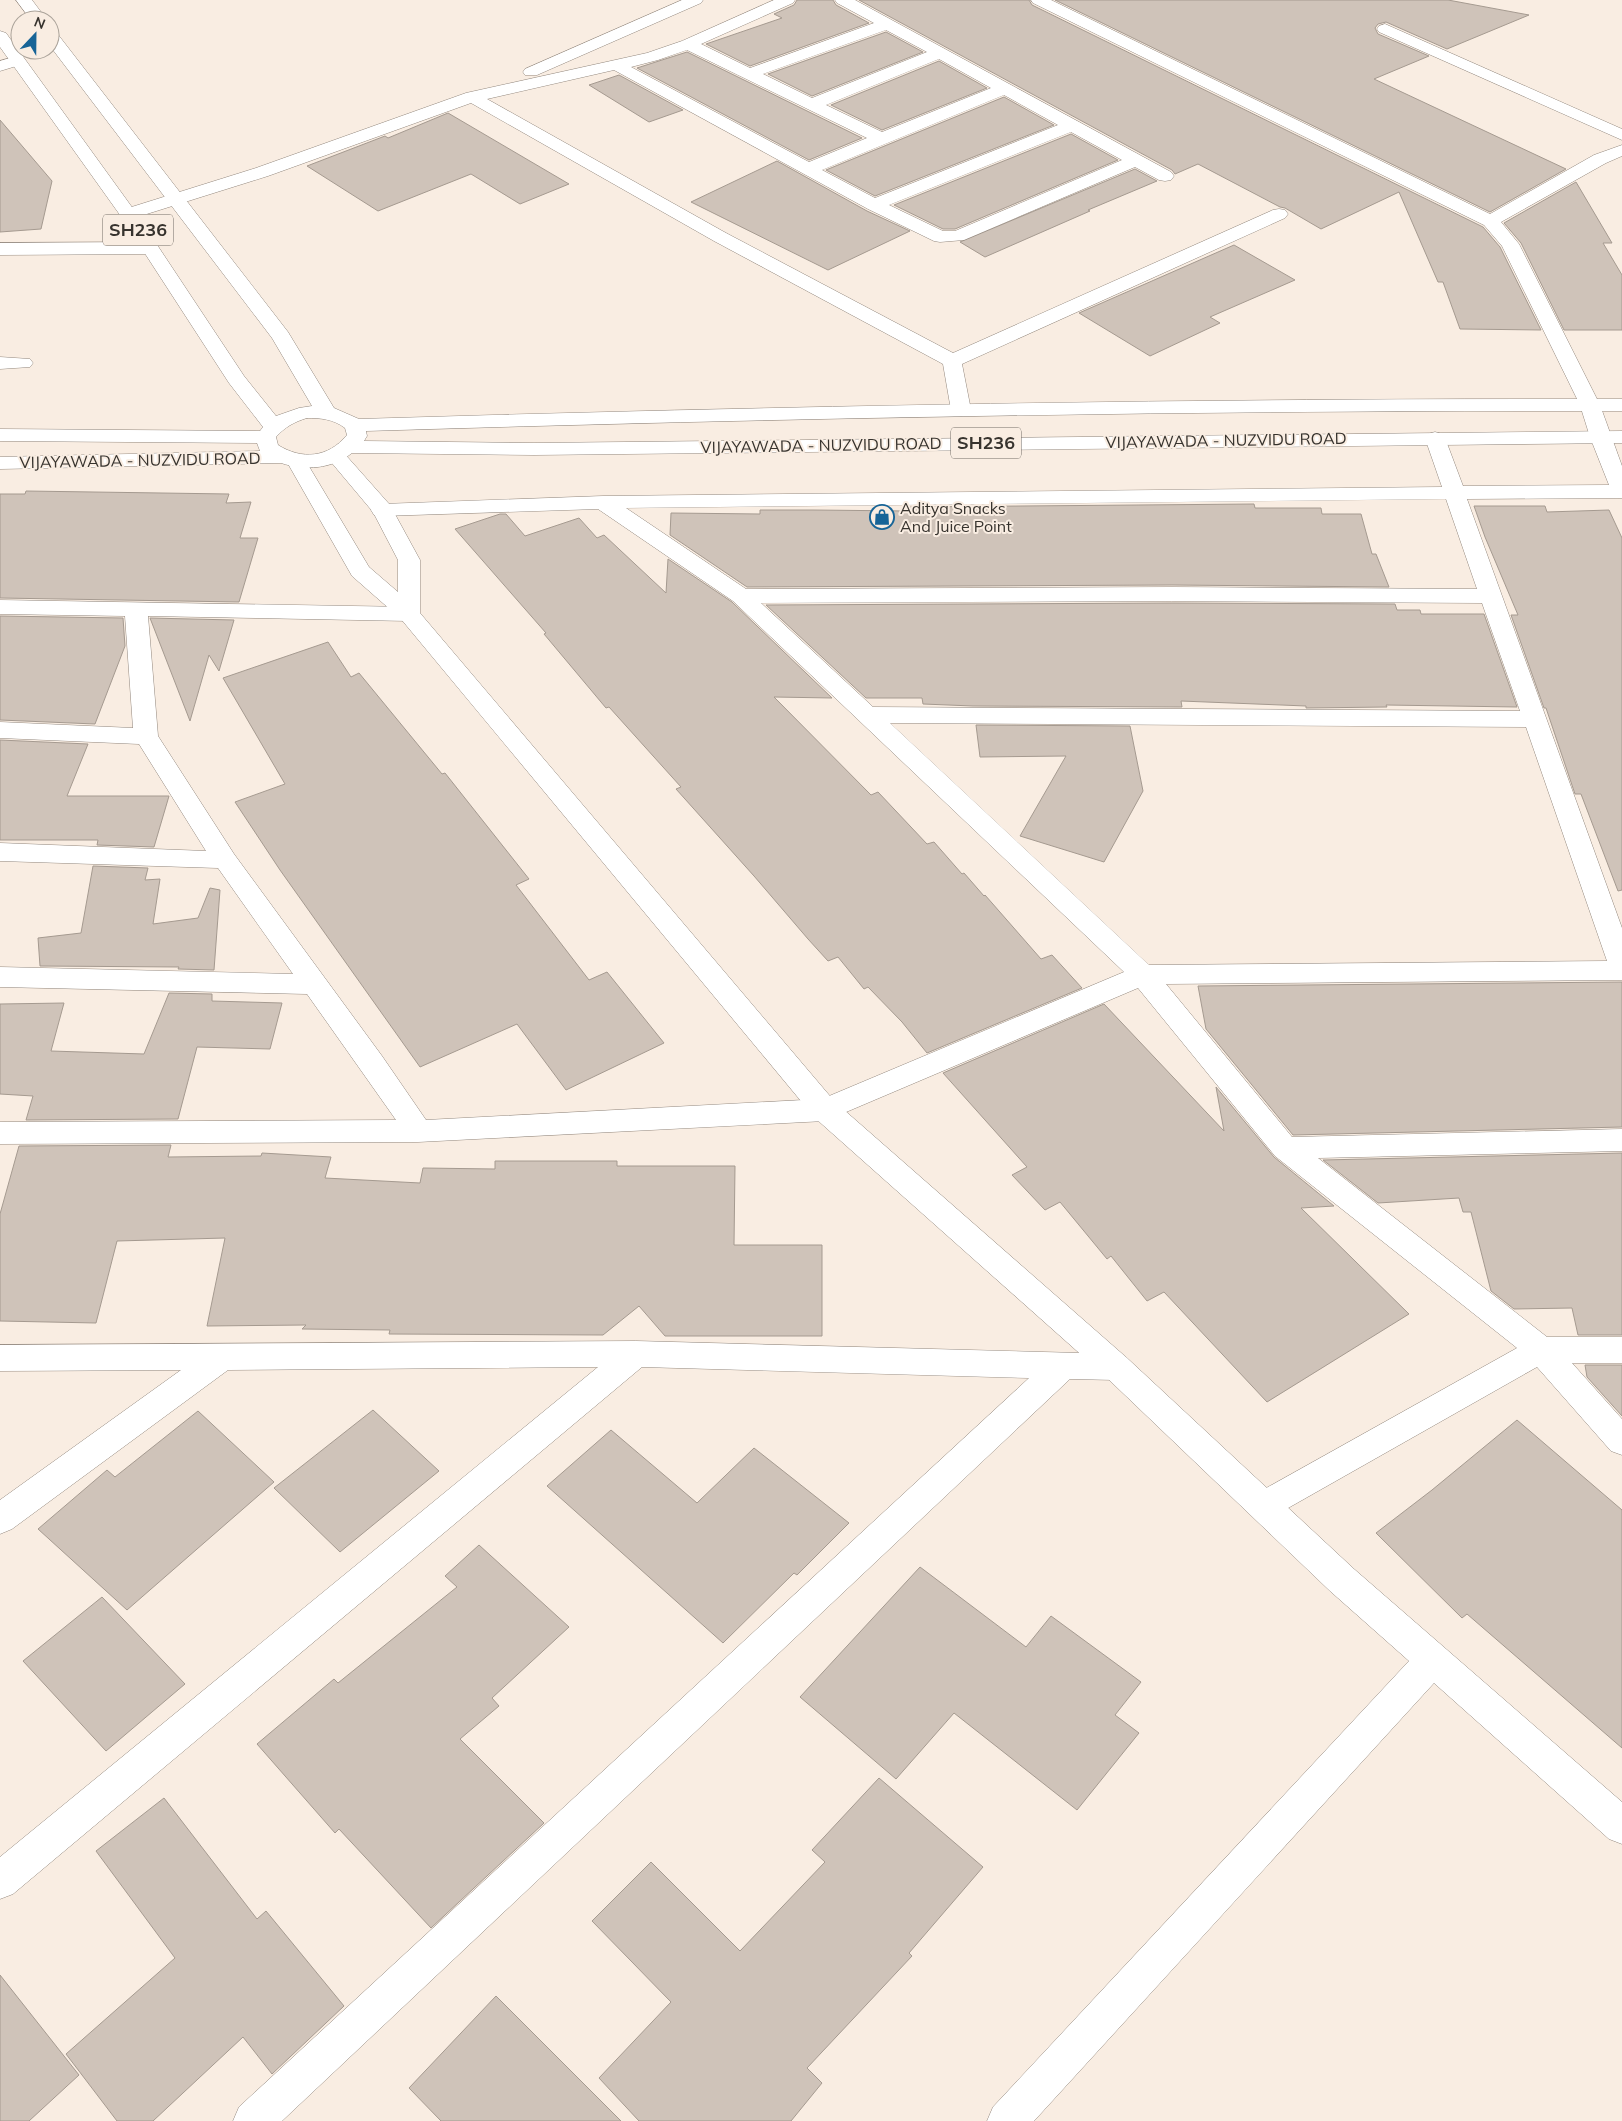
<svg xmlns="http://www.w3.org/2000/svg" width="1622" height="2121" font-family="Mulish,sans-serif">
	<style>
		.building { fill: #cfc3b9; stroke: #a59a90 }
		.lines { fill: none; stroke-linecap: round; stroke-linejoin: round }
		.street-casing { stroke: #93887e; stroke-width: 1 }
		.secondary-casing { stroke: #93887e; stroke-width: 1 }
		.primary-casing { stroke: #93887e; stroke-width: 1 }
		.street { fill: #fff; fill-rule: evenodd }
		.secondary { fill: #fff; fill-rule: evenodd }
		.primary { fill: #fff; fill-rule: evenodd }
		.labels { text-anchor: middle; stroke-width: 4; stroke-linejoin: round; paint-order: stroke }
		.far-street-label { font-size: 16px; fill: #37332e; stroke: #f9ede2 }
		.far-poi-label { font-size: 16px; fill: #37332e; stroke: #f9ede2; text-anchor: start }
		.shield { fill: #f9ede2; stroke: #716b64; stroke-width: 1 }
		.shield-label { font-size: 18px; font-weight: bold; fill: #37332e }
	</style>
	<rect width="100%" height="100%" fill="#f9ede2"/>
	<path class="building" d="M797,0H833L836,5L869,23L750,66L706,44L782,18L774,14L794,5Z
		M859,0H1029L1032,5L1483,227L1500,247L1541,330L1460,329L1443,282H1438L1399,192L1321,229L1285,208L1280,207L1198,164L1175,174L1172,170Z
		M1055,0H1448L1529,15L1447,49L1386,22L1378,24L1375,28L1378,34L1429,56L1374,79L1566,169L1490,212Z
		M886,32L923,52L812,96L768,74Z
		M687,52L862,138L809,160L637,68Z
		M939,61L987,88L882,130L831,105Z
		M619,75L683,110L649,122L589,85Z
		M1004,97L1054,125L875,196L826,170Z
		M448,113L569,184L520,204L471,174L378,211L307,166L385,136L388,138Z
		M0,120L52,181L41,229L0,232Z
		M1071,134L1118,160L955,229H943L894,205Z
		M777,161L867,211L910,231L828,270L691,202Z
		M1135,169L1157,181L1088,210L1090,211L985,257L960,242Z
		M1576,182L1612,243H1603L1622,275V330H1564L1521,243L1504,223Z
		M1234,245L1295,280L1210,317L1220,323L1150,356L1079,313Z
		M26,491L229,494L226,503L251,502L240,538H258L239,602L0,598V494H25Z
		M1254,504L1255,508H1321L1322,514H1361L1372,554H1376L1389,587L1172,585L747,587L670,535L671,513L760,514V510H813L908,511V507Z
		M1474,506H1545L1547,512L1609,510L1622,538V890L1618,891L1581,794H1575L1546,708H1544L1511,615H1518L1485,537Z
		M500,514H506L525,536L579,518L597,538L604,535L666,593L668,559L732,602L832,698L774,697L871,795L878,792L927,844L934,842L962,874L964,873L984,896L985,895L1041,959L1052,955L1082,988L927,1053L902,1022L868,987L864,989L838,957L828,961L808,939L754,876L676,789L681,787L609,707L606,708L544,634L546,633L455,529Z
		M1172,603L1395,604L1397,610H1420L1421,614H1484L1517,707L1386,705L1387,707L1306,708V706L1181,701L1182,707L973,706L923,704L922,698H866L766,605Z
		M0,616L123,618L125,646L95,724L0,720Z
		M150,618L234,620L219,671L209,655L190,721Z
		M328,642L351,677L359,673L442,774L445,773L529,879L516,885L589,980L607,972L664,1043L566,1090L517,1024L420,1067L280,870L235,802L285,784L223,678Z
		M976,725L1130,726L1143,791L1104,862L1020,836L1066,756L980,757Z
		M0,740L88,744L67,796H169L154,847L97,845L98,840H0Z
		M93,866L148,868L145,880L160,879L153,924L198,918L210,888L220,890L214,970L178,969L179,967L40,966L38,938L81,933Z
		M1622,982V1127L1293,1135L1206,1029L1198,986Z
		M169,993L212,994V1001L282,1003L270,1049L197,1047L178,1119L26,1120L33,1096L0,1094V1004L64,1003L51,1051L144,1054Z
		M1104,1004L1224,1131L1216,1087L1274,1157L1334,1206L1301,1208L1409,1314L1267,1402L1164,1292L1147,1301L1111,1256L1107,1259L1060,1202L1045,1210L1012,1175L1027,1167L943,1073Z
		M171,1145L168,1157L261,1156L262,1153L331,1157L325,1178L420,1183L423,1168L495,1169V1161H617V1166H735L734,1245H822V1336H665L639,1306L603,1335L389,1334L390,1330L302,1329L306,1325L207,1326L225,1238L117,1241L96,1323L0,1321V1214L19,1146Z
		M1622,1153V1335H1578L1572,1308L1514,1309L1491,1291L1471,1212H1463L1459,1198L1378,1203L1323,1160Z
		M1585,1365H1622V1416L1587,1377Z
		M373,1410L439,1471L340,1552L274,1488Z
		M198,1411L274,1482L127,1610L38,1529L107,1470L115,1477Z
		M1517,1420L1622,1510V1748L1467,1614L1462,1618L1376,1533L1432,1490Z
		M611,1430L697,1503L754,1448L849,1523L797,1575L794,1573L723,1643L547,1486Z
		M479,1545L569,1627L492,1698L499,1706L460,1739L544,1823L431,1928L339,1829L335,1833L257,1744L334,1679L338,1683L457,1587L445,1576Z
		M920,1567L1026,1647L1051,1616L1141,1682L1115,1715L1139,1733L1077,1810L954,1713L896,1779L800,1697Z
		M102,1597L185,1684L106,1751L23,1661Z
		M879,1778L983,1867L909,1953L912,1956L807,2068L822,2083L791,2121H639L599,2078L671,2002L592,1921L651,1862L740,1951L825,1862L812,1850Z
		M164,1798L257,1919L266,1911L344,2006L272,2074L243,2037L153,2121H117L66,2054L175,1958L96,1851Z
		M0,1975L79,2075L29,2121H0Z
		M496,1996L621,2121H441L409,2088Z"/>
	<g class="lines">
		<defs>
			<path id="street" d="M682,0H703L701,3L537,75H525L523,72L525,69Z
				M774,0H795L793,3L701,44L750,68L874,23L837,3L835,0H855L1171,172L1174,176L1171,180L1165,181L1159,180L1135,167L964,240L940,242L934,241L868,209L614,70L487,99L726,233L953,353L1273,210L1279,209L1285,210L1288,214L1285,218L962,364L971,410L968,414L961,416L954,414L951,410L943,364L714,241L471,103L268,176L134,218L128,219L122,218L119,214L122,210L256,168L466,93L647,53L682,41ZM886,30L927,52L812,98L763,74ZM687,50L867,138L809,162L631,67L658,60ZM939,59L991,88L882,132L826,105ZM1004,95L1058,125L875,198L822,170ZM1071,132L1122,160L955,231H943L889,205Z
				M1031,0H1051L1490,214L1594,155L1622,145V156L1606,163L1501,222L1519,244L1600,405L1622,466V498L1467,499L1622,928V980L1166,984L1292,1137L1622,1129V1151L1318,1158L1547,1337H1622V1363H1572L1622,1419V1455L1611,1451L1537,1367L1274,1516L1263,1520L1252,1516L1247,1506L1252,1496L1517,1348L1275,1156L1138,988L825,1121L418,1142L0,1144V1122L396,1120L307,994L0,987V967L293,974L218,868L0,861V843L206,851L139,744L0,738V722L133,728L125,616L0,614V600L409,607L417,609L420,614L417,619L409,621L148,616L158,736L234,854L382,1056L426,1120L822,1099L1124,972L733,601L598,509L382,516L374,515L371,510L374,505L382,504L603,496L1442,487L1425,438L1428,434L1435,432L1442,434L1445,438L1463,486L1609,485L1590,437L1580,405L1502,246L1484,225L1033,3ZM1446,499L1477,589L1172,587L746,589L626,508ZM1172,601L1482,603L1520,711L873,707L761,603ZM890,723L1526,727L1607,961L1149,965Z
				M1385,24L1622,129V140L1379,32L1377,29L1379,26Z
				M17,56L23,58L25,61L23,64L0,71V61Z
				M149,242L156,244L158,248L156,252L149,254L0,255V243Z
				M0,357L30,359L33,363L30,367L0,369Z
				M636,1341L1116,1354L1127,1358L1131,1367L1127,1376L1116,1380L1070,1379L282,2121H233L239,2107L1029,1378L642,1367L13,1894L0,1899V1857L598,1367L228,1370L12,1529L0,1534V1500L181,1370L0,1371V1345Z"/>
			<path id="secondary" d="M336,450L343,452L390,505L420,560V613L835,1102L1127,1358L1354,1569L1622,1802V1844L1609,1839L1434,1683L1034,2121H987L993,2107L1409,1661L1330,1591L1105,1376L815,1118L401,619L352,576L287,462L290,458L297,456L304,458L369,567L398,592V560L373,512L326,456L329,452Z"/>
			<path id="primary" d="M16,0H32L47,20H31Z
				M50,30L56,32L288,332L334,408L359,419C780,406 1201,398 1622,399V411C1203,410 785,418 366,431L367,436L364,441L534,443L1622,431V443L534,455L352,453C332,469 305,471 281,463L0,469V457L260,451L257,443L0,441V429L260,431L263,427L229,383L120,215L0,47V31L6,33L134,210L244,376L276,416L299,408L312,406L272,338L50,46ZM307,418C321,418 333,419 345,428L347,435C328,458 302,460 278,445L276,437C285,427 294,422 307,418Z"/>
		</defs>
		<use href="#street" class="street-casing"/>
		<use href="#secondary" class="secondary-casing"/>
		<use href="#primary" class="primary-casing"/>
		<use href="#street" class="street"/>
		<use href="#secondary" class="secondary"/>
		<use href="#primary" class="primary"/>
	</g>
	<defs>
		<symbol id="shop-ring" viewBox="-11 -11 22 22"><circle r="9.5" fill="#f9ede2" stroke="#176497" stroke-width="1.5"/><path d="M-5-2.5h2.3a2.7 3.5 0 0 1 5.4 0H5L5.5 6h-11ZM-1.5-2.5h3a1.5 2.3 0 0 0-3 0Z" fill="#176497"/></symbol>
	</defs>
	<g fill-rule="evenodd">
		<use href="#shop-ring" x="868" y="503" width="28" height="28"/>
	</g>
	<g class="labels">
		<g class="far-street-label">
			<text transform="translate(1226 440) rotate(-1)" y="6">VIJAYAWADA - NUZVIDU ROAD</text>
			<text transform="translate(821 445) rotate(-1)" y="6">VIJAYAWADA - NUZVIDU ROAD</text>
			<text transform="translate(140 460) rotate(-1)" y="6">VIJAYAWADA - NUZVIDU ROAD</text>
		</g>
		<g class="far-poi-label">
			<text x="900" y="514">Aditya Snacks<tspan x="900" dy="18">And Juice Point</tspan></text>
		</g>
		<g class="shield">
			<rect x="103" y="214.5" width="70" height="31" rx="4"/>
			<rect x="951" y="427.5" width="70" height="31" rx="4"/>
		</g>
		<g class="shield-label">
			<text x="138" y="236">SH236</text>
			<text x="986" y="449">SH236</text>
		</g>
	</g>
	<g transform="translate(35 35) rotate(22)"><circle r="24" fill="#f9ede2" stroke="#aba39a"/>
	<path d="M0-4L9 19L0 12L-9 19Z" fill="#176497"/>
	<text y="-8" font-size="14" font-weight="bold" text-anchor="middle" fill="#37332e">N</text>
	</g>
</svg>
